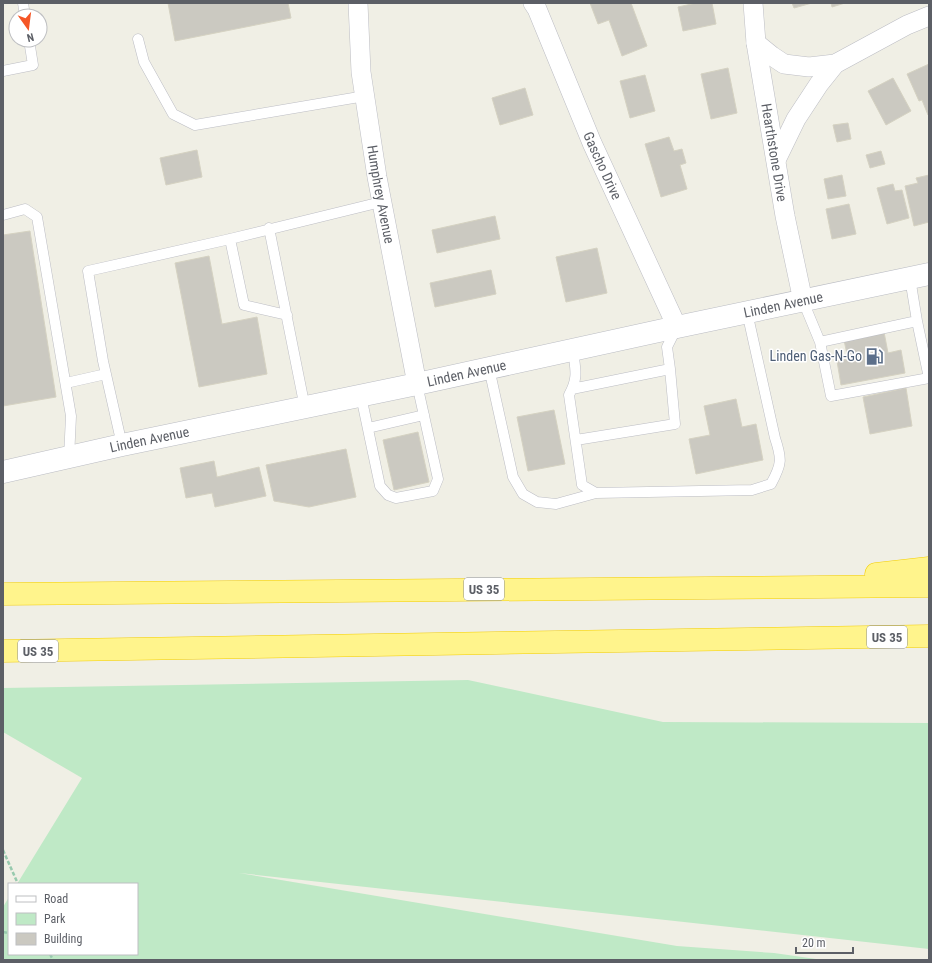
<svg xmlns="http://www.w3.org/2000/svg" width="932" height="963" font-family="'Roboto Condensed',sans-serif">
	<style>
		.green { fill: #bfe9c6 }
		.building { fill: #cbc9c1; stroke: #d5d2c2 }
		.lines { fill: none; stroke-linecap: round; stroke-linejoin: round }
		.lane-casing { stroke: #bcbdc4; stroke-width: 11 }
		.street-casing { stroke: #bcbdc4; stroke-width: 20 }
		.secondary-casing { stroke: #babcc3; stroke-width: 23 }
		.highway-casing { stroke: #f4ce00; stroke-width: 23 }
		.path { stroke: #98caae; stroke-width: 2.5; stroke-dasharray: 4 2; stroke-linecap: butt }
		.lane { stroke: #fff; stroke-width: 10 }
		.street { stroke: #fff; stroke-width: 19 }
		.secondary { stroke: #fff; stroke-width: 22 }
		.highway { stroke: #fff48c; stroke-width: 22 }
		.labels { text-anchor: middle; stroke-width: 3; stroke-linejoin: round; paint-order: stroke }
		.shield { fill: #fff; stroke: #8d8f94; stroke-width: 1 }
		.shield-label { font-size: 13px; font-weight: bold; fill: #5c5f66 }
		.street-label { font-size: 14px; fill: #5c5f66; stroke: #fff }
		.service-label { font-size: 14px; fill: #4e5e75; stroke: #fff; text-anchor: end }
	</style>
	<rect width="100%" height="100%" fill="#f0efe5"/>
	<path class="green" d="M468,680L663,722L929,723V949L239,873L677,946L774,953L823,960H3V907L9,897V954H137V884H17L82,778L3,732V688Z"/>
	<path class="building" d="M168,3H288L291,18L175,41Z
		M590,3H631L647,46L622,56L609,20L598,24Z
		M696,3H712L716,24L683,31L678,7Z
		M792,3H812L794,8Z
		M831,3H845L832,7Z
		M929,64V115H928L922,100L919,101L907,74Z
		M728,68L737,113L711,119L701,74Z
		M645,75L655,111L630,118L620,81Z
		M893,78L911,111L886,125L868,91Z
		M525,88L533,115L500,125L492,98Z
		M848,123L851,139L837,142L833,125Z
		M669,137L674,151L682,149L686,163L680,165L687,189L661,197L645,144Z
		M197,150L202,177L166,185L160,158Z
		M881,151L885,164L870,168L866,155Z
		M842,175L846,196L828,199L824,179Z
		M929,175V222L914,226L905,186L918,183L916,178Z
		M893,184L895,191L902,190L909,218L887,224L877,188Z
		M849,204L856,234L832,239L826,209Z
		M495,216L500,239L437,253L432,230Z
		M30,231L56,397L3,406V235Z
		M597,248L607,293L566,302L556,257Z
		M209,256L222,324L257,317L267,374L199,387L175,263Z
		M491,270L496,294L435,307L430,283Z
		M884,332L888,353L901,350L905,373L841,385L837,361L848,359L844,340Z
		M906,388L912,426L870,434L863,397Z
		M736,399L742,427L756,424L763,460L696,474L689,439L710,435L704,406Z
		M554,410L565,464L528,471L517,417Z
		M418,432L429,482L394,490L383,440Z
		M346,449L356,497L309,507L274,501L266,465Z
		M214,461L217,477L259,467L266,496L215,507L212,493L186,498L180,468Z"/>
	<g class="lines">
		<defs>
			<path id="lane" d="M23,3L25,16
				M138,39L144,62L173,114L195,125L365,96
				M3,71L33,65L29,40
				M3,215L25,209L37,217L71,416L69,458
				M269,228L305,408
				M230,239L244,305L287,315
				M803,301L820,342L917,321L910,278
				M820,342L831,396L929,378L917,321
				M573,350C575,369 579,377 569,395L582,485L596,493L752,490L771,484C782,464 782,459 775,438L747,312
				M489,368L513,477L523,494L537,502L556,504L596,493
				M66,383L106,374
				M572,389L670,369L667,347L677,327
				M361,396L380,486L388,495L396,498L433,491L438,479L417,384
				M368,428L424,415
				M576,440L675,424L670,369
				M122,445L103,361L88,271L230,239L381,202"/>
			<g id="street">
				<path id="s1" d="M358,3L361,72L377,177L417,384"/>
				<path id="s2" d="M533,3L537,9L592,143L677,327"/>
				<path id="s3" d="M753,3L756,43L785,216L803,301"/>
				<path d="M756,43L772,56L784,64L809,67L835,64L907,25L929,16"/>
				<path d="M776,160L796,119L819,84L835,64"/>
			</g>
			<g id="secondary">
				<path id="s4" d="M3,472L122,445L417,384L677,327L929,274"/>
			</g>
			<path id="highway" d="M876,574L929,568
				M3,594L929,586
				M3,651L929,636"/>
		</defs>
		<use href="#lane" class="lane-casing"/>
		<use href="#street" class="street-casing"/>
		<use href="#secondary" class="secondary-casing"/>
		<use href="#highway" class="highway-casing"/>
		<path class="path" d="M3,850L18,884
			M3,932L9,933
			M50,954L53,960"/>
		<use href="#lane" class="lane"/>
		<use href="#street" class="street"/>
		<use href="#secondary" class="secondary"/>
		<use href="#highway" class="highway"/>
	</g>
	<defs>
		<symbol id="fuel-bare" viewBox="-9 -9 18 18"><path d="M-5.5-6h7V0h2V4h1.3V-2.5L3-4.5l.8-.8L6-3V5H2.5V1h-1V6h-7ZM-4.2-4.7v3.2H.2V-4.7Z" fill="#5c6f8a" stroke="#fff" stroke-width="2.5" paint-order="stroke"/></symbol>
	</defs>
	<g fill-rule="evenodd">
		<use href="#fuel-bare" x="862" y="344" width="25" height="25"/>
	</g>
	<g class="labels">
		<g class="shield">
			<rect x="464" y="578" width="40" height="22" rx="3"/>
			<rect x="867" y="626" width="40" height="22" rx="3"/>
			<rect x="18" y="640" width="40" height="22" rx="3"/>
		</g>
		<g class="shield-label">
			<text x="484" y="594">US 35</text>
			<text x="887" y="642">US 35</text>
			<text x="38" y="656">US 35</text>
		</g>
		<g class="street-label">
			<text dy="5" stroke="none"><textPath href="#s3" startOffset="151">Hearthstone Drive</textPath></text>
			<text dy="5" stroke="none"><textPath href="#s2" startOffset="177">Gascho Drive</textPath></text>
			<text dy="5" stroke="none"><textPath href="#s1" startOffset="193">Humphrey Avenue</textPath></text>
			<text dy="5" stroke="none"><textPath href="#s4" startOffset="798">Linden Avenue</textPath></text>
			<text dy="5" stroke="none"><textPath href="#s4" startOffset="474">Linden Avenue</textPath></text>
			<text dy="5" stroke="none"><textPath href="#s4" startOffset="150">Linden Avenue</textPath></text>
		</g>
		<g class="service-label">
			<text x="862" y="361">Linden Gas-N-Go</text>
		</g>
	</g>
	<rect width="932" height="963" fill="none" stroke="#5c5f66" stroke-width="8"/>
	<rect x="8" y="883" width="130" height="72" fill="#ffffff" stroke="#bebfc2"/>
	<rect x="16" y="896" width="20" height="6" fill="#ffffff" stroke="#bebfc2"/>
	<text x="44" y="903" font-size="12" fill="#5c5f66">Road</text>
	<rect x="16" y="913" width="20" height="12" fill="#bfe9c6" stroke="#bebfc2"/>
	<text x="44" y="923" font-size="12" fill="#5c5f66">Park</text>
	<rect x="16" y="933" width="20" height="12" fill="#cbc9c1" stroke="#bebfc2"/>
	<text x="44" y="943" font-size="12" fill="#5c5f66">Building</text>
	<g transform="translate(28 28) rotate(166)"><circle r="19" fill="#ffffff" stroke="#bebfc2"/>
	<path d="M0-3L7 15L0 10L-7 15Z" fill="#f55626"/>
	<text y="-6" font-size="11" font-weight="bold" text-anchor="middle" fill="#5c5f66">N</text>
	</g>
	<path d="M796 947v6h57v-6" fill="none" stroke="#5c5f66" stroke-width="2"/>
	<text x="802" y="947" font-size="12" fill="#5c5f66" stroke="#ffffff" stroke-width="3" paint-order="stroke">20 m</text>
</svg>
